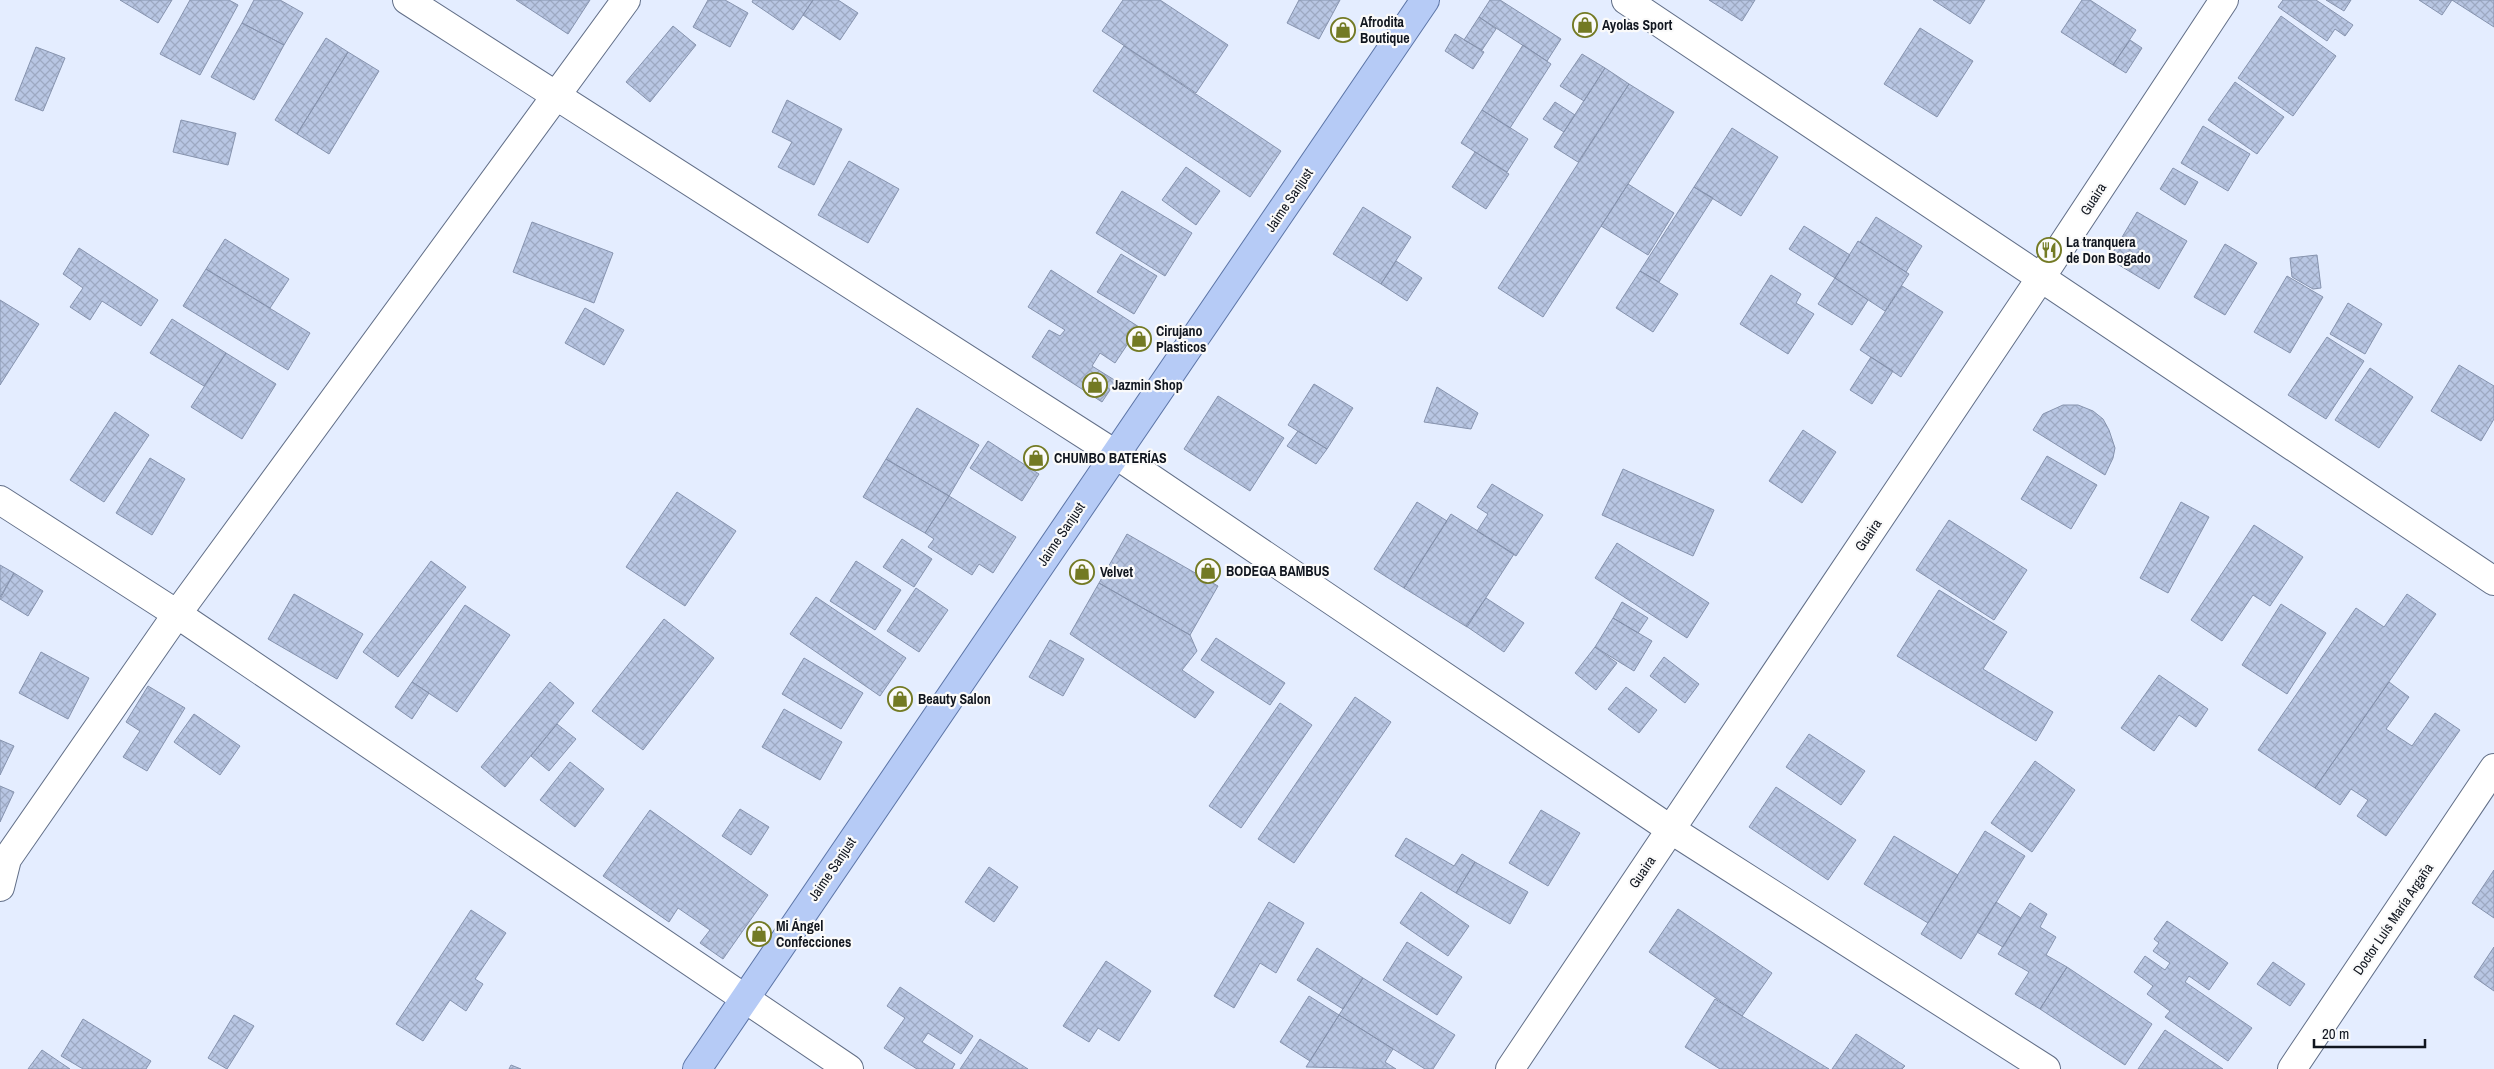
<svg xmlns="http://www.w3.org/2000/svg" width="2494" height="1069" font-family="'Archivo Narrow',sans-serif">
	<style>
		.building { fill: url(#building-cross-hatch); stroke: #8693ae }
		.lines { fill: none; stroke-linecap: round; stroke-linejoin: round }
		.minor-casing { stroke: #626f88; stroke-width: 30 }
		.major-casing { stroke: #5c75a7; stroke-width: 30 }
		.minor { stroke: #fff; stroke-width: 28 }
		.major { stroke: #b6cbf6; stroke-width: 28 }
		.labels { text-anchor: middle; stroke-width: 4.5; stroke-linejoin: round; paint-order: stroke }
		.poi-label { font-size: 14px; font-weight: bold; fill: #11161f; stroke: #fafafa; text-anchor: start }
		.street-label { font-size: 14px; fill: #11161f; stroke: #fafafa }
	</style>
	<defs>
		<pattern id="building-cross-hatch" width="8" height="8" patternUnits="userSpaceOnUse" patternTransform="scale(1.25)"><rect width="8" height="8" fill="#b8c6e3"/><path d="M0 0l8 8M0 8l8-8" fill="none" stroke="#9da9c2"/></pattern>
	</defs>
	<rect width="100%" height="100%" fill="#e4edff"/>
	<path class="building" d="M120,0H172L158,23Z
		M190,0H229L238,5L200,75L160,54Z
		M254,0H280L303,13L284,45L242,23Z
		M516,0H590L568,34Z
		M708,0H725L748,13L730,47L693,27Z
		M753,0H813L793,30L752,2Z
		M813,0H838L858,13L840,40L803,15Z
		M1123,0H1160L1228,45L1196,93L1102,31Z
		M1299,0H1340L1319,39L1287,23Z
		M1490,0H1500L1561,39L1547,61L1479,17Z
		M1709,0H1755L1742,21Z
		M1933,0H1985L1970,24Z
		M2082,0H2090L2136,30L2113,65L2061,32Z
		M2283,0H2316L2353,25L2345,36L2335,29L2327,41L2278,7Z
		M2326,0H2351L2344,11Z
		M2419,0H2494V27L2452,0L2442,15Z
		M2281,16L2336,56L2293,116L2238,78Z
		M1479,17L1496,29L1482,50L1464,40Z
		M242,23L284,45L254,100L211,77Z
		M673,26L696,45L650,102L626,82Z
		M1920,28L1973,61L1937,117L1884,84Z
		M1455,34L1484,52L1473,69L1445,51Z
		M326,38L348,52L297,134L275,120Z
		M2130,40L2142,48L2126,73L2113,65Z
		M1523,45L1551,64L1510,128L1482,110Z
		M1124,46L1281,151L1250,197L1093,91Z
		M36,47L65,58L43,111L15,100Z
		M348,52L379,71L329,154L297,134Z
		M1582,54L1605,68L1584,101L1560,86Z
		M1605,68L1629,84L1578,162L1554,147Z
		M2235,82L2284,117L2257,154L2208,120Z
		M1629,84L1674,112L1543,317L1498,288Z
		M787,100L842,129L814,185L778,167L792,142L772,132Z
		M1555,102L1575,115L1564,132L1543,119Z
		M1482,110L1528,139L1507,172L1461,143Z
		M181,120L236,133L228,165L173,152Z
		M2203,126L2250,154L2228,191L2181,163Z
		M1732,128L1778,157L1741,216L1694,187Z
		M1475,152L1509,174L1486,209L1452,187Z
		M849,161L899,189L868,243L818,215Z
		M1186,167L1220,191L1196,225L1162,200Z
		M2173,168L2198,182L2185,205L2160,189Z
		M1628,184L1674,213L1648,255L1601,226Z
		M1694,187L1713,198L1659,282L1640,271Z
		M1122,191L1192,233L1165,276L1096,233Z
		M1363,207L1411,237L1381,284L1333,254Z
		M2137,212L2187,241L2159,289L2109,259Z
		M1876,217L1922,246L1906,272L1860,242Z
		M532,222L613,253L594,303L513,272Z
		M1804,226L1850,255L1835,278L1789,249Z
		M225,239L289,279L270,308L206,269Z
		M1858,241L1909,274L1885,311L1835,278Z
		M2225,244L2257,263L2225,315L2194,297Z
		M79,248L158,300L141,326L102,301L90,320L70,307L83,288L63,274Z
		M1121,254L1157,276L1134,314L1097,292Z
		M2317,255L2321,288L2313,289L2292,277L2290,258Z
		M1396,261L1422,278L1407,301L1381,284Z
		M206,269L310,333L288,370L183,306Z
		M1051,270L1139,327L1115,363L1100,353L1092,366L1116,381L1102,402L1032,357L1049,330L1060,336L1065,330L1028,307Z
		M1640,271L1678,294L1653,332L1616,308Z
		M1771,275L1801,294L1796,303L1814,314L1788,354L1740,324Z
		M2287,276L2323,297L2290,353L2254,332Z
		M1835,278L1868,300L1852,325L1818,304Z
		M1902,286L1943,312L1901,377L1860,350Z
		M0,300L39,324L0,385Z
		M2348,303L2382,324L2365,354L2330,334Z
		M585,308L624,330L604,365L565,343Z
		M172,319L226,353L204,386L150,353Z
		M2327,337L2364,361L2326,419L2288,395Z
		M226,353L276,384L242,439L191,407Z
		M1871,357L1893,371L1872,404L1850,390Z
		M2459,365L2494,386V419L2481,441L2431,411Z
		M2370,368L2413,397L2379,448L2335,420Z
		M1314,384L1353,408L1327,449L1288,425Z
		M1437,387L1478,413L1471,429L1424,422Z
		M1218,396L1284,438L1250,491L1184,449Z
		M2063,405H2078L2093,411L2103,419L2109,430L2115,448L2113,458L2105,475L2033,430L2043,414Z
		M917,408L979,445L949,496L886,459Z
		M115,412L149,435L104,502L70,480Z
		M1803,430L1836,452L1802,503L1769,481Z
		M1298,431L1327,449L1316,464L1287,446Z
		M988,441L1039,474L1022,501L970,468Z
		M2047,456L2097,485L2071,529L2021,499Z
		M150,458L185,479L152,535L116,513Z
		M886,459L949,496L925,533L863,497Z
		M1623,469L1714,510L1693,556L1602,515Z
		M1492,484L1543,515L1516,556L1477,531L1488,514L1477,507Z
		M677,492L736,531L685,606L626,567Z
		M949,496L1016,537L993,573L979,564L972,575L928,547L934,539L925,533Z
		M1417,502L1447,521L1404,588L1374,569Z
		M2181,502L2209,517L2168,593L2140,578Z
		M1451,514L1514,554L1467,627L1404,588Z
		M1949,520L2027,570L1994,620L1916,570Z
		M2254,525L2303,557L2270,606L2253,595L2222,641L2191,620Z
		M1127,534L1218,586L1190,635L1099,583Z
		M902,539L932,559L914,587L883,567Z
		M1617,543L1709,603L1687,638L1595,578Z
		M431,561L466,587L398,677L363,652Z
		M856,561L901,590L875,630L830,601Z
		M0,565L14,573L0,597Z
		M14,573L43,591L28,616L0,599Z
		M1099,583L1190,635L1197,651L1182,670L1214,692L1195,718L1070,634Z
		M916,588L948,610L919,652L887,631Z
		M1939,590L2007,632L1983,669L2053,712L2036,741L1897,656Z
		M294,594L363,634L337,679L268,639Z
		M2407,594L2436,614L2315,788L2258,750L2356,608L2384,627Z
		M816,597L906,658L880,696L790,634Z
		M1486,598L1524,623L1504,652L1466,626Z
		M1622,602L1648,618L1638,633L1613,618Z
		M2281,604L2326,633L2287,694L2242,665Z
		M465,605L510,635L457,712L412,682Z
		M1613,618L1652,641L1634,671L1595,647Z
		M664,619L714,658L643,750L592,711Z
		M1216,638L1285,683L1270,705L1201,660Z
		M1050,640L1084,659L1063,696L1029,677Z
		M1595,647L1617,663L1596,690L1575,673Z
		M41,652L89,678L68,719L19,693Z
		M1664,657L1699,684L1685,703L1650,676Z
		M804,658L863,693L841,729L782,694Z
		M2159,675L2208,709L2196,727L2179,715L2154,751L2121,728Z
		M412,682L429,693L412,719L395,707Z
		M550,682L574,703L505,787L481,767Z
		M2389,682L2409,697L2386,729L2412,746L2435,713L2460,730L2386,836L2357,816L2368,800L2351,789L2340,805L2315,788Z
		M148,686L185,708L147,771L123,757L140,731L126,722Z
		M1626,687L1657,710L1639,733L1608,709Z
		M1355,697L1391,722L1294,863L1258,839Z
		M1280,703L1312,725L1241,828L1209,806Z
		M784,709L842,742L820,780L762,747Z
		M194,714L240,746L220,775L174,742Z
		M557,724L576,739L549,771L531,756Z
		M1809,734L1865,771L1841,805L1786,767Z
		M0,740L14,746L0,775Z
		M2035,761L2075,790L2032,852L1991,823Z
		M570,762L604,789L575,827L540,800Z
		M0,786L14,792L0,822Z
		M1776,787L1856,840L1828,880L1749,827Z
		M740,809L769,827L751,855L722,836Z
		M650,810L768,895L723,959L700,943L710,930L678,908L669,922L603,876Z
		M1541,810L1580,833L1548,886L1509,863Z
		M1985,831L2025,856L1961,959L1921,934Z
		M1894,836L1958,875L1928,923L1864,884Z
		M1406,838L1454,866L1462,854L1475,862L1456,893L1395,856Z
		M1475,862L1528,892L1510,924L1456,893Z
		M989,867L1018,887L994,922L965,902Z
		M2494,870V918L2472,903Z
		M1421,892L1469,926L1448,956L1400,923Z
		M1269,902L1304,923L1276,973L1260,963L1234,1008L1214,996Z
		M1996,902L2021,918L2003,947L1977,932Z
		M2030,903L2047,914L2040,927L2056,937L2046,955L2067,967L2040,1009L2015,994L2029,972L1998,954Z
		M1678,909L1772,973L1742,1016L1649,952Z
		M471,910L506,933L475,979L483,984L466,1011L450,1000L423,1041L396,1024Z
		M2167,921L2228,963L2209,990L2189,976L2185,982L2252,1028L2228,1061L2165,1017L2170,1011L2147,994L2153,986L2134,972L2145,956L2165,970L2170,963L2153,951L2159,943L2154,939Z
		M1407,942L1462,977L1437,1015L1383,980Z
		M2494,947V991L2474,977Z
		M1317,948L1363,978L1343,1009L1297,980Z
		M1106,961L1151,991L1119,1041L1098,1028L1089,1042L1063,1026Z
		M2273,962L2305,984L2290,1006L2257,984Z
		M2067,967L2152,1024L2125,1065L2040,1009Z
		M1363,978L1455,1035L1433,1069H1425L1339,1015Z
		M900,987L973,1036L961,1054L928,1033L922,1042L955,1064L952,1069H917L884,1048L905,1018L887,1006Z
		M1309,996L1339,1015L1310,1061L1280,1042Z
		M1715,999L1742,1016L1829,1069H1720L1685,1047Z
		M234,1015L254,1026L227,1069L208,1058Z
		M1339,1015L1393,1049L1385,1062L1396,1069L1306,1067Z
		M83,1019L151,1061L146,1069H83L61,1056Z
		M2165,1030L2223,1069H2138Z
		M1856,1034L1905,1066L1902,1069H1832Z
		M980,1039L1028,1069H960Z
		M42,1050L70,1069H28Z
		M511,1065L521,1069H509Z"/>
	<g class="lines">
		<defs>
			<path id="minor" d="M407,0L1115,454L1670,829L2046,1069
				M1626,0L2494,581
				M0,500L177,614L849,1069
				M0,887L7,859L177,614L626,0
				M1510,1069L2040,279L2224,0
				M2292,1069L2494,768"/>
			<path id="major" d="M697,1069L1425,0"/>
		</defs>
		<use href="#minor" class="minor-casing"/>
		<use href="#major" class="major-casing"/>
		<use href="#minor" class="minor"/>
		<use href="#major" class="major"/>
	</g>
	<defs>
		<symbol id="shop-ring" viewBox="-11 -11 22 22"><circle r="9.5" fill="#fafafa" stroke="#737a24" stroke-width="1.5"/><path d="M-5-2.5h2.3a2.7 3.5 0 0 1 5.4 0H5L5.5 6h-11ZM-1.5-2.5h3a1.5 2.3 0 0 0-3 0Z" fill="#737a24"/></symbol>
		<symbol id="restaurant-ring" viewBox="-11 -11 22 22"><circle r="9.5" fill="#fafafa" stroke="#737a24" stroke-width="1.5"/><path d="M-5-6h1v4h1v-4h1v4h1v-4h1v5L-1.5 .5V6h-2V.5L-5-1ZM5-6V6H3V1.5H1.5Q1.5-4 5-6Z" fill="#737a24"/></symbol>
	</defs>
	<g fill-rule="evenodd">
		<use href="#shop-ring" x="1571" y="11" width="28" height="28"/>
		<use href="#shop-ring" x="1329" y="16" width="28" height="28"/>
		<use href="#restaurant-ring" x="2035" y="236" width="28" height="28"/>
		<use href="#shop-ring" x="1125" y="325" width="28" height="28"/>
		<use href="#shop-ring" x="1081" y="371" width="28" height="28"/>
		<use href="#shop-ring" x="1022" y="444" width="28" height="28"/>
		<use href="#shop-ring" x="1194" y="557" width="28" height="28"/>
		<use href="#shop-ring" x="1068" y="558" width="28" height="28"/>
		<use href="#shop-ring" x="886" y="685" width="28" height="28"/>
		<use href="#shop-ring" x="745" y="920" width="28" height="28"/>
	</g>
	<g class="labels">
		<g class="poi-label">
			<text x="1360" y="27">Afrodita<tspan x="1360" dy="16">Boutique</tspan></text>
			<text x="1602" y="30">Ayolas Sport</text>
			<text x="2066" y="247">La tranquera<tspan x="2066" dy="16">de Don Bogado</tspan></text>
			<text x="1156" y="336">Cirujano<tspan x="1156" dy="16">Plasticos</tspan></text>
			<text x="1112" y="390">Jazmin Shop</text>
			<text x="1054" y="463">CHUMBO BATERÍAS</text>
			<text x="1226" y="576">BODEGA BAMBUS</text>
			<text x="1100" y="577">Velvet</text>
			<text x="918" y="704">Beauty Salon</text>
			<text x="776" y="931">Mi Ángel<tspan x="776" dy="16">Confecciones</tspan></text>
		</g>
		<g class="street-label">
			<text transform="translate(2093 199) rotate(-57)" y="5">Guaira</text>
			<text transform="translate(1289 200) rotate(-56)" y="5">Jaime Sanjust</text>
			<text transform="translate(1061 534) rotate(-56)" y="5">Jaime Sanjust</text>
			<text transform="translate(1868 535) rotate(-56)" y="5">Guaira</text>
			<text transform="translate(832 869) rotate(-56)" y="5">Jaime Sanjust</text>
			<text transform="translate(1642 872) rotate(-56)" y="5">Guaira</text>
			<text transform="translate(2393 919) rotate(-56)" y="5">Doctor Luís María Argaña</text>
		</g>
	</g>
	<path d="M2314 1039v8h111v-8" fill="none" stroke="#11161f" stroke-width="2.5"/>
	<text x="2322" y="1039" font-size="15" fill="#11161f" stroke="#fafafa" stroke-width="4" paint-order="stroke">20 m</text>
</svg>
